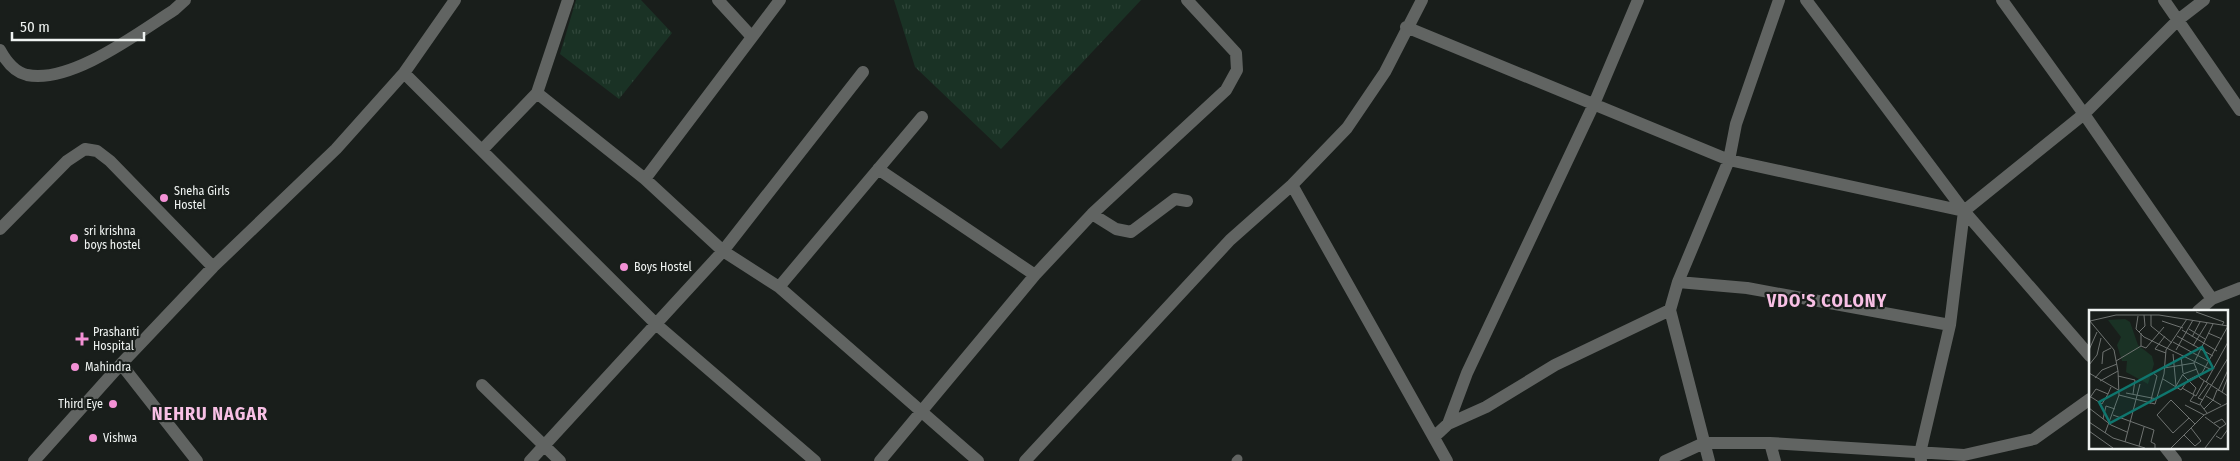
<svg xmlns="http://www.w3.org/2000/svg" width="2240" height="461" font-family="'Fira Sans Condensed',sans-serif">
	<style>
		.grass { fill: url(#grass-tufts) }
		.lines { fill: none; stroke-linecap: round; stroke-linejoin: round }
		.lane { stroke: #616462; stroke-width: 9 }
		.street { stroke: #616462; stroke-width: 12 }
		.poi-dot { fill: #f391d5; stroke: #191e1b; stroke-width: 2 }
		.labels { text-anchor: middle; stroke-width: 4.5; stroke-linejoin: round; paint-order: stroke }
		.poi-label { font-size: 12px; fill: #eff3f1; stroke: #191e1b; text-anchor: start }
		.district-label { font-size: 18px; font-weight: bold; letter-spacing: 1px; fill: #f8c0e5; stroke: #191e1b }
		.inset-road { fill: none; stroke: #6f7371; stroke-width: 1 }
		.view { fill: #0f766e; fill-opacity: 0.15; stroke: #0f766e; stroke-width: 2.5 }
		.inset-edge { fill: none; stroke: #eff3f1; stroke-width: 2.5 }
	</style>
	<defs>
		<pattern id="grass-tufts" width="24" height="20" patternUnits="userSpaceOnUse" patternTransform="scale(1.25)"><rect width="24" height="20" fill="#1a3225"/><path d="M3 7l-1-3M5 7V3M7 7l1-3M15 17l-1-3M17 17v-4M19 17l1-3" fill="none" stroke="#30463a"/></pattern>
	</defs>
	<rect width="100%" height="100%" fill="#191e1b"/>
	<path class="grass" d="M576,0H641L672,33L619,99L560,54Z
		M894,0H1141L1001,149L915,67Z"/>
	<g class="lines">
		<path class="lane" d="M1236,461L1238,459"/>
		<path class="street" d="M718,0L752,37
			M1806,0L1964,211L2090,356
			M2002,0L2084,114L2212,299
			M2164,0L2240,110
			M1406,27L1729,160L1964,211
			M0,50C6,61 14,72 27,75C71,84 138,33 174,10L185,0
			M404,73L657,325L815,461
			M537,93L645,179L723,251L779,287L978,461
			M482,150L537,93L568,0
			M878,169L1035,275
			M645,179L780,0
			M1292,185L1447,461
			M1092,214L1116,229L1131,232L1175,199L1187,201
			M0,229L67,161L85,149L97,151L110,161L213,267
			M1678,282L1729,160L1736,124L1779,0
			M779,287L922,117
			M1670,310L1709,461
			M2198,311L2212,299L2240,288
			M121,364L197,461
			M482,385L560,461
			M1448,424L1467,373L1594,104L1638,0
			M1434,437L1448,424L1486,407L1555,365L1670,310L1678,282L1747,288L1950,325
			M1770,443L1775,461
			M2165,447L2176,461
			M34,461L121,364L213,267L336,149L404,73L455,0
			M530,461L723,251L863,72
			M880,461L1035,275L1092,214L1226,90L1237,70L1236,53L1187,0
			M1025,461L1230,240L1292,185L1347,128L1385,72L1422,0
			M1665,461L1704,443H1770L1964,455L2034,439L2090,399
			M1921,461L1920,453L1950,325L1964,211L2084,114L2178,20L2204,0"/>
	</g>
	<g class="poi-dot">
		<circle cx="164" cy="198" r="5"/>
		<circle cx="74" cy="238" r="5"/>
		<circle cx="624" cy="267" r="5"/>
		<path d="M79.5 331.5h5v5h5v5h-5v5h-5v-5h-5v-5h5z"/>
		<circle cx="75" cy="367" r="5"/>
		<circle cx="113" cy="404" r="5"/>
		<circle cx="93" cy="438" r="5"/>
	</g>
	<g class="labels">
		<g class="poi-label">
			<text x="174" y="195">Sneha Girls<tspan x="174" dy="14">Hostel</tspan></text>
			<text x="84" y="235">sri krishna<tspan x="84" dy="14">boys hostel</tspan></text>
			<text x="634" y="271">Boys Hostel</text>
			<text x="93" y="336">Prashanti<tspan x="93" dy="14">Hospital</tspan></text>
			<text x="85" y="371">Mahindra</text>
			<text x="103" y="408" text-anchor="end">Third Eye</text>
			<text x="103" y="442">Vishwa</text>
		</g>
		<g class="district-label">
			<text x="1827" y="307">VDO'S COLONY</text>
			<text x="210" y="420">NEHRU NAGAR</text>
		</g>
	</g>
	<g transform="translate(2089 310)">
		<rect width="139" height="139" fill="#191e1b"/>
		<path d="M36,9L41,12L49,35L63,46L65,54L59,74L37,62L38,51H33L28,35L32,27L19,10Z" fill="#1a3225"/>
		<path class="inset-road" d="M107,2L135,12L133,15M62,5V16L83,33M49,6L47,19L55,27L123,60M0,10L25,40L29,61L30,85L16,123M1,11L27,5H70L139,16M73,11L94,18M124,14L105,53L111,68L139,86M100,19L116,29M93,20L128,41M50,22L56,16L55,5M119,23L133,29M76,26L66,39L77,43M88,26L124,46M103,27L111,12M84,32L119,51M52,36L57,38L75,17M104,36L118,13M0,40L8,22M87,40L104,10M84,44L87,76M92,47L94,63M27,51L52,36V23M13,54L14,42L22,38M0,55L8,45L12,28M75,58L105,53M0,63L31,81M94,65L107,78L104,84M29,66L46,70L44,84M6,68L13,60L28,54M74,69L92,80L99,70L113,63L139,16M11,71L29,61M117,72L139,32M87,76L94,64L108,59M93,78L107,86L115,71M129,81L139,60M133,82L139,67M37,83L68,89M30,85L66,94L75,64L77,40L98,9M105,85L101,91L111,95M117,86L132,95M2,87L13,94L19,84M0,89L7,79L19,84L22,77M114,90L109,88L119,74M61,94L68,66L64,63M96,95L115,105M0,98L22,115L38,122M115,99L124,90L128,80M118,103L111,94L139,48M24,105L65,120L62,132L66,134V138M100,108L84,123L68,105L82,90L106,114M14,109L17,96L26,99M0,112L24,128L56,138M125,113L133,109L137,114L131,118M0,121L24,138M95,125L106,136L112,131L102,118M127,126L132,129L139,119M36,132L51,74M50,136L55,117M82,138L115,105L139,93M116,138L131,118L116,107"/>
		<path class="view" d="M113,37L124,58L21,113L10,92Z"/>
		<rect width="139" height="139" class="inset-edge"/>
	</g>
	<path d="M12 32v8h132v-8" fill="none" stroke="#eff3f1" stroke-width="2.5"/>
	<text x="20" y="32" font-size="15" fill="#eff3f1" stroke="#191e1b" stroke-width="4" paint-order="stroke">50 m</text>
</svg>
